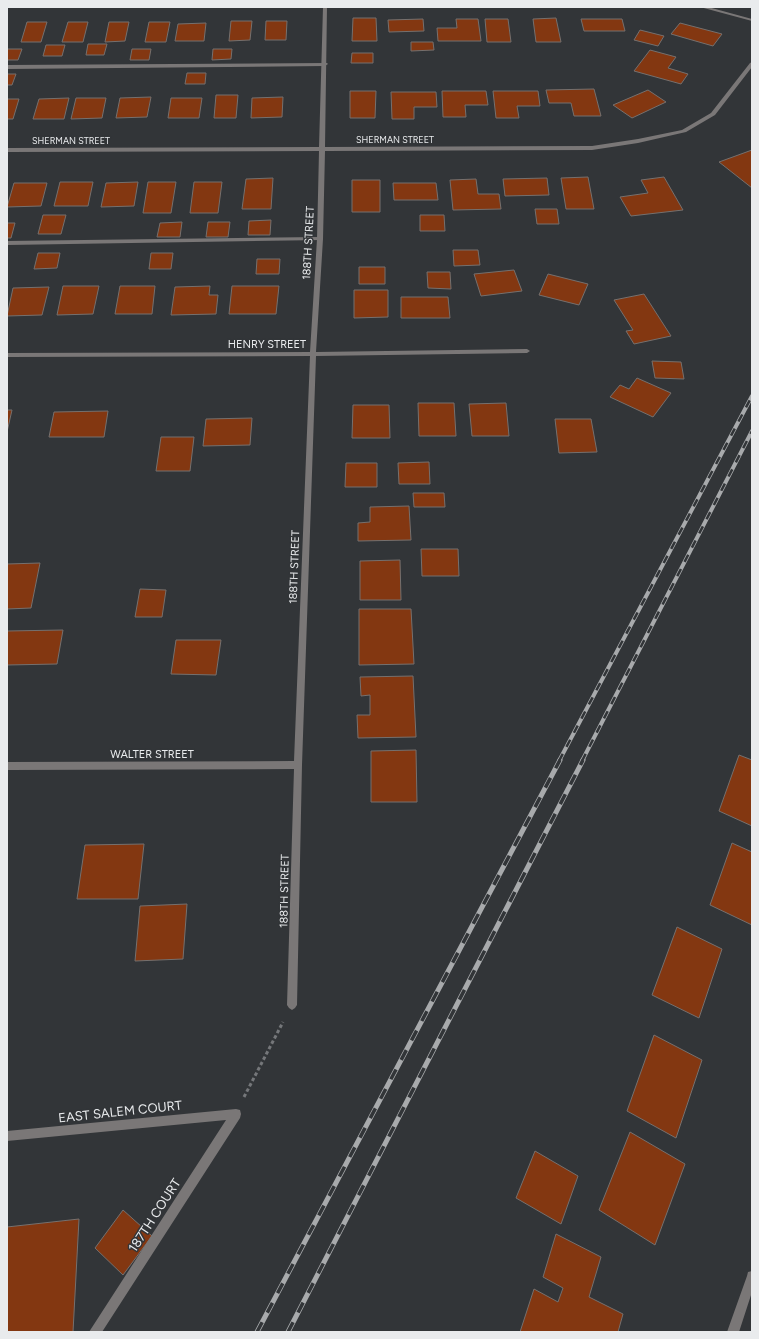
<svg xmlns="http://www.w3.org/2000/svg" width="759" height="1339" font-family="Figtree,sans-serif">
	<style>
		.building { fill: #833711; stroke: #75706e }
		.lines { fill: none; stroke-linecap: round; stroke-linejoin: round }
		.path { stroke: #75777a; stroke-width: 3; stroke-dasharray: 3.5 2.5; stroke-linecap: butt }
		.service { fill: #7a7777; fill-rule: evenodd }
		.minor { fill: #7a7777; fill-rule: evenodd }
		.rail-far1-casing { stroke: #a8aaac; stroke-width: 4 }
		.rail-casing { stroke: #a8aaac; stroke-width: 5 }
		.rail-far1 { stroke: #323538; stroke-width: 2.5; stroke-dasharray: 8; stroke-linecap: butt }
		.rail { stroke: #323538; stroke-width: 3.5; stroke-dasharray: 11; stroke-linecap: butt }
		.labels { text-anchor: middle; stroke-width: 3; stroke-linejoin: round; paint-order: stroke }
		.far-street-label { font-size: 9px; fill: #e9ebed; stroke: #323538 }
		.street-label { font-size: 11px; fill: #e9ebed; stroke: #323538 }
		.near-street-label { font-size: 13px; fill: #e9ebed; stroke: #323538 }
	</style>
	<rect width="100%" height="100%" fill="#323538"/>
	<path class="building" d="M353,18H376L377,41H352Z
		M556,18L561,42H536L533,19Z
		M423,19L424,31L389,32L388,20Z
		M456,19H478L481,41H438L437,28H457Z
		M485,19H508L511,42H487Z
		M581,19H622L625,31H584Z
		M231,21H252L250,40L229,41Z
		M266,21H287L286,40H265Z
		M27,22H47L41,42H21Z
		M68,22H88L83,42H62Z
		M109,22H129L125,41L105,42Z
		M149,22H170L166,42H145Z
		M206,23L204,41H175L178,24Z
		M680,23L722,34L713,46L671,34Z
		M640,30L664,36L658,46L634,40Z
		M411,42H433L434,50L411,51Z
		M88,44H107L104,55H86Z
		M46,45H65L62,56H43Z
		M7,49H22L18,60H7Z
		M132,49H151L149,60H130Z
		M213,49H232L231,59L212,60Z
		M650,50L676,57L668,68L688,74L681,84L634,71Z
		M352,53H373V63H351Z
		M187,73H206L205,84H185Z
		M7,74H16L12,85H7Z
		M594,89L601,116H574L571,103H549L546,90Z
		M648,90L666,102L632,118L613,105Z
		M350,91H376L375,118H350Z
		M442,91H486L488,105H465L466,117H443Z
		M493,91H538L540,106H517L519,118H496Z
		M391,92H436L437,107H414V119H392Z
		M216,95H238L236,118H214Z
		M151,97L147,117L116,118L120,98Z
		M283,97L282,117L251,118L252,98Z
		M69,98L64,119H33L39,99Z
		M76,98H106L102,118L71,119Z
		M171,98H202L199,118H168Z
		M7,99H19L13,119H7Z
		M752,150V188L719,162Z
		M588,177L594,209H566L561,178Z
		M664,177L683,210L631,216L620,197L648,193L641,180Z
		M273,178L271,209H242L246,179Z
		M547,178L549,195L505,196L503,179Z
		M476,179L478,194H499L501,209L453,210L450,180Z
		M352,180H380V212H352Z
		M60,182H93L88,206H54Z
		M138,182L134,206L101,207L106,183Z
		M148,182H176L171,213H143Z
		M194,182H222L218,213H190Z
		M14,183H47L41,206L7,207Z
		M393,183H436L438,200H394Z
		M535,209H557L559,224H537Z
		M43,215H66L61,234H38Z
		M420,215H444L445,231H420Z
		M271,220L270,235H248L249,221Z
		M182,222L180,237H157L160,223Z
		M208,222H230L228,237H206Z
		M7,223H15L11,238H7Z
		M453,250H478L480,265L454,266Z
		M38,253H60L57,268L34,269Z
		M151,253H173L171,269H149Z
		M257,259H280L279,274H256Z
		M359,267H385V284H359Z
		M514,270L522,291L481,296L474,274Z
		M427,272H450L451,289L428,288Z
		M548,274L588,284L579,305L539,295Z
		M63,286H99L93,314L57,315Z
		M120,286H155L152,314H115Z
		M210,286L209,295H218L216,314L171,315L175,287Z
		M232,286H279L276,314H229Z
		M49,287L42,315L7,316L13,288Z
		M354,290H388V317L354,318Z
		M644,294L671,336L634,344L626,331L633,330L614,300Z
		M401,297H448L450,318H401Z
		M652,361L681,362L684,379L655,378Z
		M637,378L671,393L653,417L610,397L620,385L629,389Z
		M418,403H454L456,436H419Z
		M506,403L509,436H472L469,404Z
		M353,405H389L390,438H352Z
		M7,410H12L7,432Z
		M108,411L104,437H49L54,412Z
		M252,418L250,445L203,446L206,419Z
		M555,419H591L597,452L559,453Z
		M161,437H194L190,471H156Z
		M429,462L430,484H399L398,463Z
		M346,463H377V487H345Z
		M413,493H444L445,507H414Z
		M409,506L411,540L358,541V523L370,522V507Z
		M421,549H458L459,576H422Z
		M400,560L401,600H360V561Z
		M40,563L31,608L7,609V564Z
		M140,589L166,590L162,617H135Z
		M359,609H411L414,664L359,665Z
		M63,630L57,664L7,665V631Z
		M176,640H221L216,675L171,674Z
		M413,676L416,737L358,738L357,715H370V695L361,696L360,677Z
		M416,750L417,802H371V751Z
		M739,755L752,760V826L719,811Z
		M732,843L752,852V925L710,905Z
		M144,844L138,899H77L85,845Z
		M187,904L183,959L135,961L140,906Z
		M677,927L722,949L699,1018L652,995Z
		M654,1035L702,1060L676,1138L627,1111Z
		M630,1132L685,1164L655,1245L599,1210Z
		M535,1151L578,1176L561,1224L516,1198Z
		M123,1210L152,1236L123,1275L95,1248Z
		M79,1219L73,1332H7V1227Z
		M556,1234L601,1257L589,1297L623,1314L618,1332H520L534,1289L558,1302L563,1288L543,1277Z"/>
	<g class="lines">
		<path class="path" d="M244,1097L283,1022"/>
		<path class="service" d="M327,63L328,64L325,66L7,69V65Z
			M320,237L323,239L322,240L7,245V241Z"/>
		<path class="minor" d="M323,7H327L325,147L592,146L638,139L682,130L711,113L750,63L752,62V67L715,115L686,132L638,143L592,150L325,151L323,239L316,352L527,349L530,351L527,353L316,356L302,765L297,1005L295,1008L292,1010L289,1008L287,1005L294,769L7,770V762L294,761L310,356L7,357V353L310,352L317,239L319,151L7,152V148L319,147Z
			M700,7H708L752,19V21Z
			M236,1109L240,1110L241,1114L240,1118L102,1332H89L226,1120L7,1141V1131Z
			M752,1271V1292L739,1332H727L747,1276L748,1272Z"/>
		<defs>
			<path id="rail-far1" d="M559,761L752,396
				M582,761L752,431"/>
			<path id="rail" d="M257,1332L560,760
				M288,1332L583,760"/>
		</defs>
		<use href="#rail-far1" class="rail-far1-casing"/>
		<use href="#rail" class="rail-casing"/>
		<use href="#rail-far1" class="rail-far1"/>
		<use href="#rail" class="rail"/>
	</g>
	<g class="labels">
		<g class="far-street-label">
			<text x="395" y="143">SHERMAN STREET</text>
			<text x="71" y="144">SHERMAN STREET</text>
		</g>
		<g class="street-label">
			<text transform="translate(308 243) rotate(-87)" y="4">188TH STREET</text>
			<text x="267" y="348">HENRY STREET</text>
			<text transform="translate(294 567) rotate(-88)" y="4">188TH STREET</text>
			<text x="152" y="758">WALTER STREET</text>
			<text transform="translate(284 891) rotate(-89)" y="4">188TH STREET</text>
		</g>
		<g class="near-street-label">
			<text transform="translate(120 1111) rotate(-6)" y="5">EAST SALEM COURT</text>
			<text transform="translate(154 1215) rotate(-57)" y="5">187TH COURT</text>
		</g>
	</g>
	<rect width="759" height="1339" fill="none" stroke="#e9ebed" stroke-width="16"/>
</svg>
